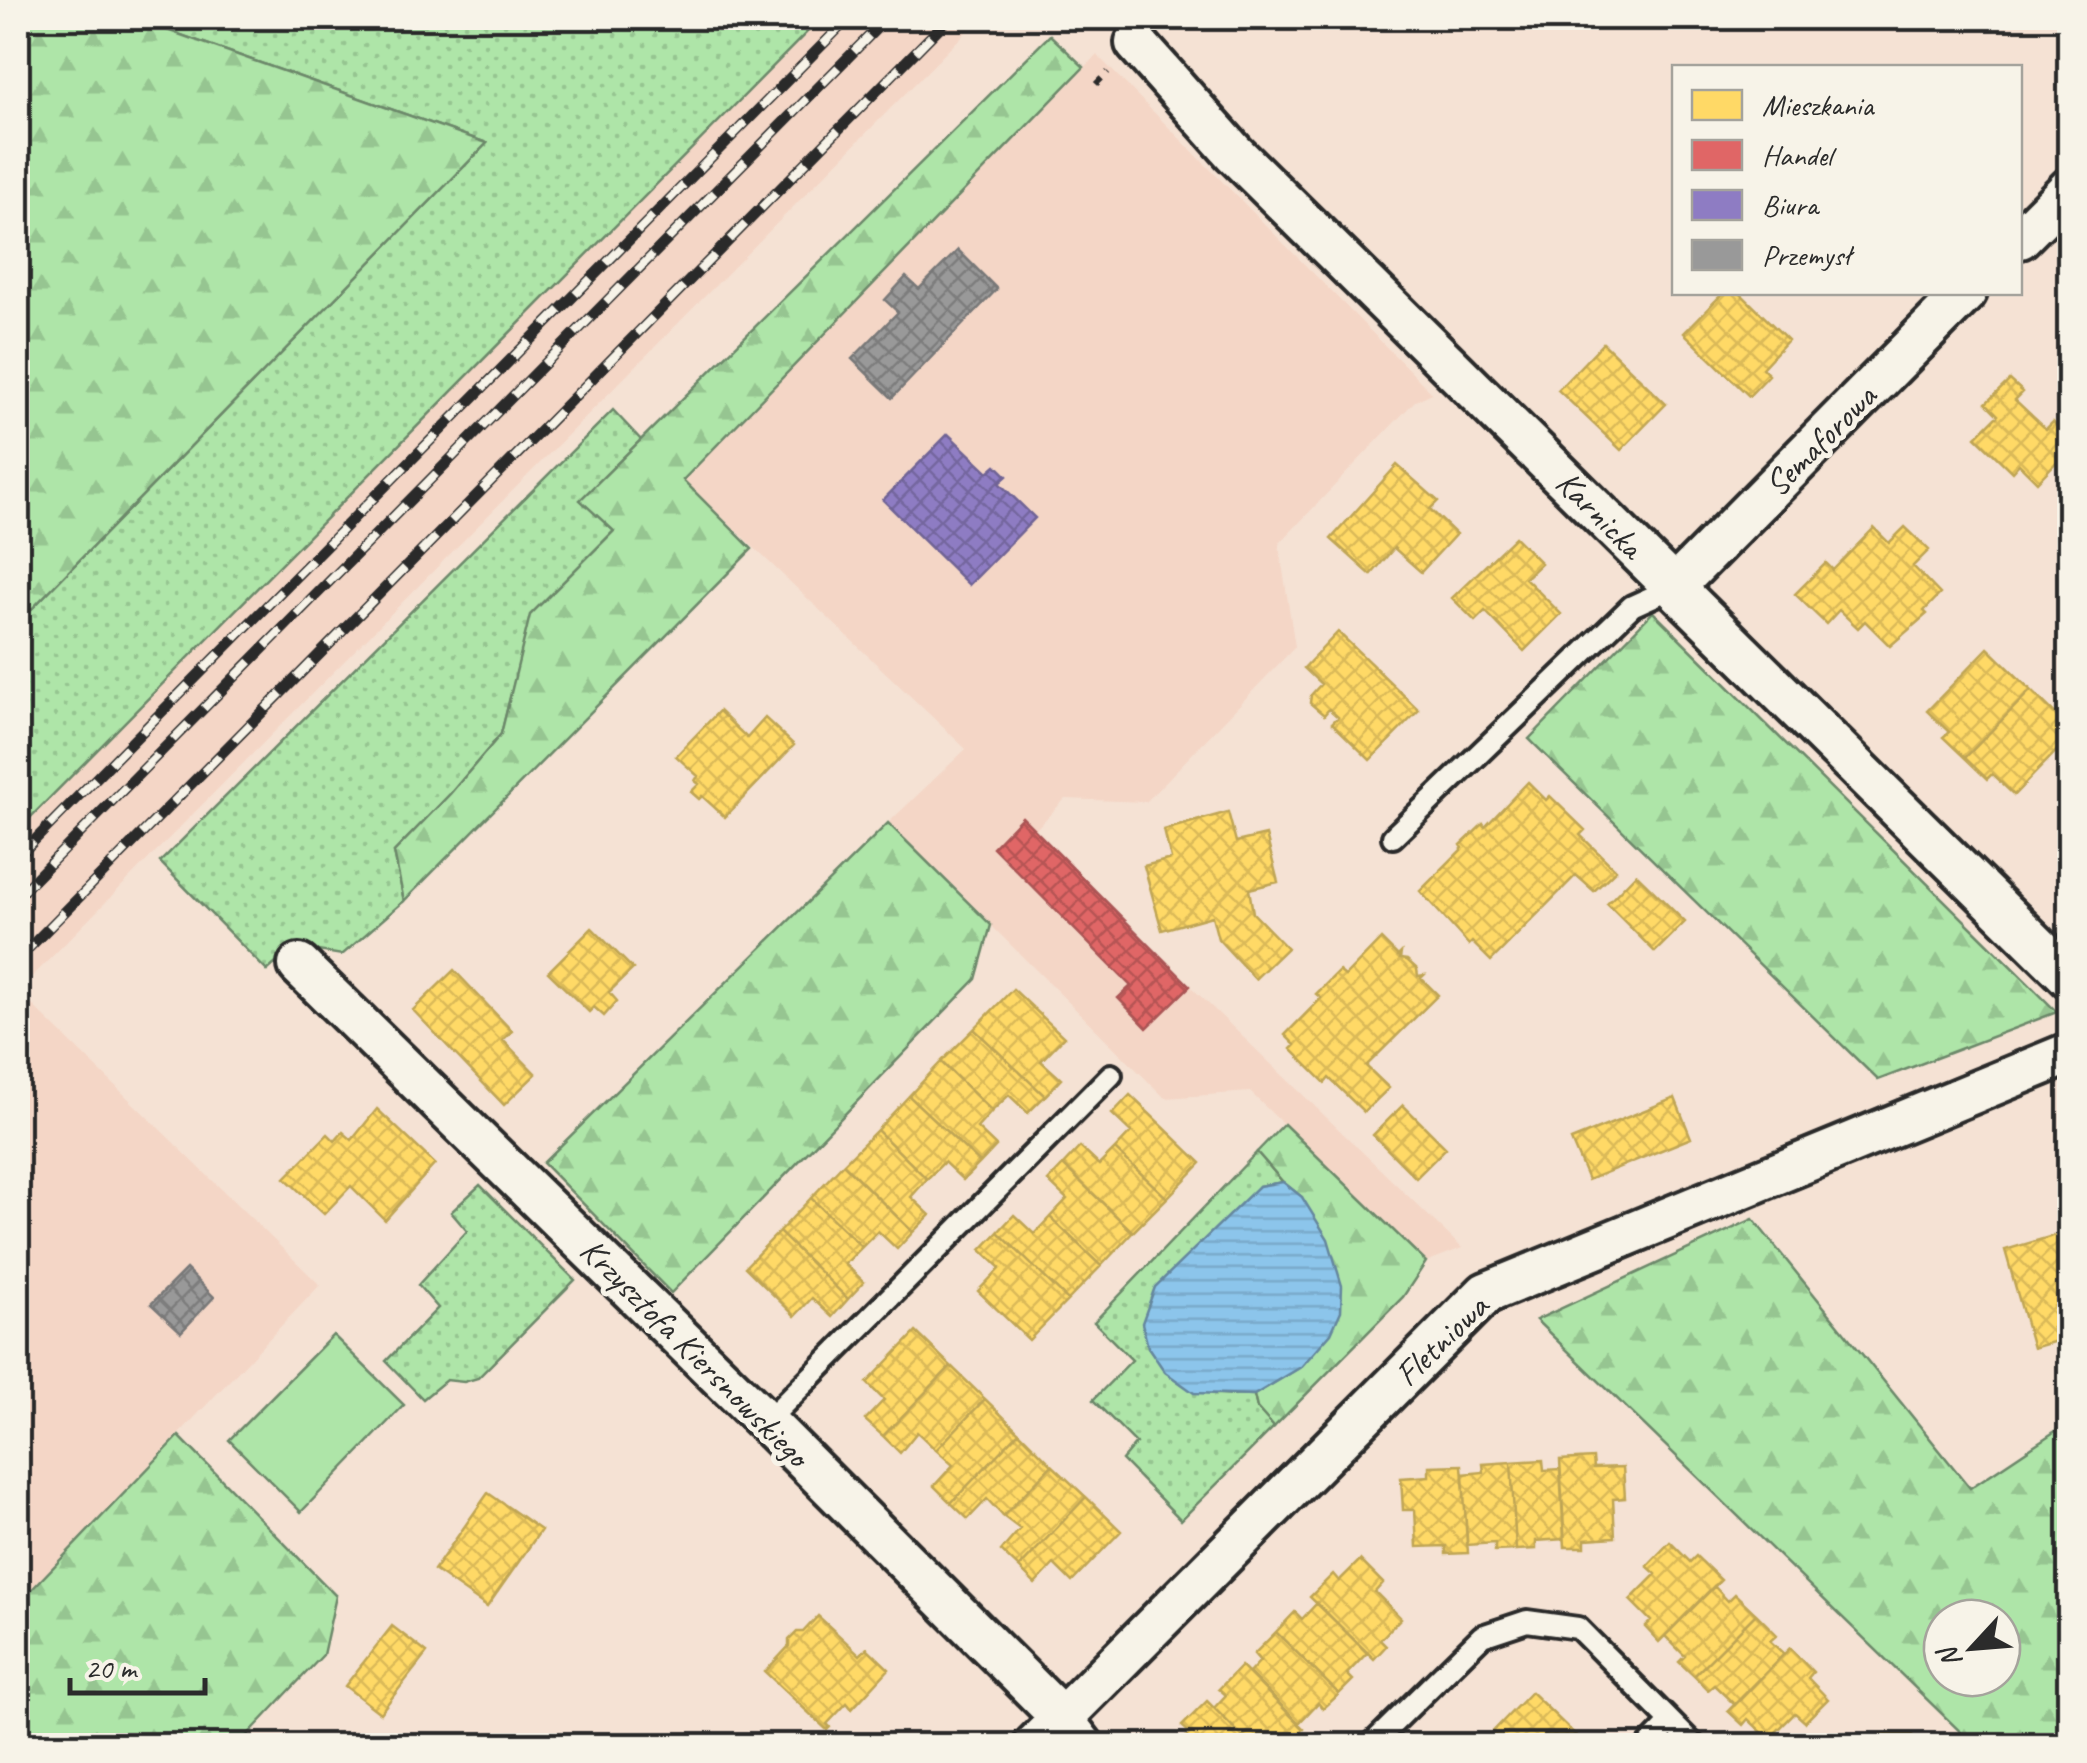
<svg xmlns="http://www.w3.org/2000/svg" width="2087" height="1763" font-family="Caveat,sans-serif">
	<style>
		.built { fill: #f4d6c6 }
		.grass { fill: url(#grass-dots); stroke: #6c886a; stroke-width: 2.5 }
		.forest { fill: url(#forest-firs); stroke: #6c886a; stroke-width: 2.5; fill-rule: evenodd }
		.pitch { fill: #aee5a8; stroke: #6c886a; stroke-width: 2.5 }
		.water { fill: url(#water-rules); stroke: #65879e; stroke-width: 2.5 }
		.homes { fill: url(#homes-cross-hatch); stroke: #bfa554; stroke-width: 2.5 }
		.shops { fill: url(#shops-cross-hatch); stroke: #aa5454; stroke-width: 2.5 }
		.offices { fill: url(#offices-cross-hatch); stroke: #706495; stroke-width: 2.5 }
		.industry { fill: url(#industry-cross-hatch); stroke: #787878; stroke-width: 2.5 }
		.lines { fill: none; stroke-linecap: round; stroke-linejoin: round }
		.lane-casing { stroke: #2b2b2b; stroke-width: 28 }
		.street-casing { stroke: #2b2b2b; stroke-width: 48 }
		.path { stroke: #2b2b2b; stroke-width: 6; stroke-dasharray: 8 8; stroke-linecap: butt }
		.lane { stroke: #f7f3e8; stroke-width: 20 }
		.street { stroke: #f7f3e8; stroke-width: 40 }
		.rail-casing { stroke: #2b2b2b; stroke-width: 11 }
		.rail { stroke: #f7f3e8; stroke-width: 8; stroke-dasharray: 22; stroke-linecap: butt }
		.labels { text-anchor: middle; stroke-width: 10; stroke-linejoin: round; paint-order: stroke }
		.street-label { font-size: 35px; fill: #2b2b2b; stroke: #f7f3e8 }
	</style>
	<defs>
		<pattern id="grass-dots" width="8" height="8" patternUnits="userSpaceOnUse" patternTransform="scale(2.5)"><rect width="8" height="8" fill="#aee5a8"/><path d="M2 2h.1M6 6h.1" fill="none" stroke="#96c591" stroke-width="1.8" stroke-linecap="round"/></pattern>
		<pattern id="forest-firs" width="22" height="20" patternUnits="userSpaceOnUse" patternTransform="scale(2.5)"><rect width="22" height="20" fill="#aee5a8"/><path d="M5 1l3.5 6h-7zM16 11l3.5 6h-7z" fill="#96c591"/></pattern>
		<pattern id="water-rules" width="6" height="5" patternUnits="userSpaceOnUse" patternTransform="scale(2.5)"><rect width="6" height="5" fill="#8cc5eb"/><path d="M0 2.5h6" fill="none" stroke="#79a9ca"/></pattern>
		<pattern id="homes-cross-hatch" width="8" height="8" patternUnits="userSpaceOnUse" patternTransform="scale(2.5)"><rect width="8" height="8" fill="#ffd966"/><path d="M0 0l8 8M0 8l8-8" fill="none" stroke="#dbba59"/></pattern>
		<pattern id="shops-cross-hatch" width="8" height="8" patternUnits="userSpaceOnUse" patternTransform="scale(2.5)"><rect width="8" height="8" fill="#e06666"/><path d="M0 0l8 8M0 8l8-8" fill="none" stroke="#b65454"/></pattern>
		<pattern id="offices-cross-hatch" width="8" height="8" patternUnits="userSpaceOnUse" patternTransform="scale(2.5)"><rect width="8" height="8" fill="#8e7cc3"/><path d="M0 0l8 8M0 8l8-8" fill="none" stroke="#74669f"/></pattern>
		<pattern id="industry-cross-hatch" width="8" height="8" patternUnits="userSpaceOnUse" patternTransform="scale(2.5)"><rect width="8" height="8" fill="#999"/><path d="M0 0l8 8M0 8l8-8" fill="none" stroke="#7d7d7d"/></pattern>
	</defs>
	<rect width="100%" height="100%" fill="#f5e2d4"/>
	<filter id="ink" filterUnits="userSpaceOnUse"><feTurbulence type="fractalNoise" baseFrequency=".01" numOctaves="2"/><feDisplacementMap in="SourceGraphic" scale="20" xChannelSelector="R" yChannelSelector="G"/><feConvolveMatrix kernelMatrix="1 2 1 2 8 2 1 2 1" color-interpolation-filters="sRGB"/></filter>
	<g filter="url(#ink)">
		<path class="built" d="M821,18H980L18,991V830Z
			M1097,55L1432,393L1415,401L1279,544L1295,647L1146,802L1065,799L1035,830L1190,986L1462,1248L1426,1262L1250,1092L1165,1098L888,823L966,749L683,480Z
			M22,995L320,1285L18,1604V999Z"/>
		<path class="grass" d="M133,18H821L18,830V623L487,143Z
			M613,410L641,440L581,500L614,531L531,615L501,734L450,794L394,852L404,901L342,955L294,947L267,971L160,862Z
			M1257,1152L1283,1182L1259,1186L1148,1347C1185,1398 1195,1393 1254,1395L1257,1408L1274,1427L1181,1520L1122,1460L1136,1443L1093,1400L1132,1360L1094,1322Z
			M480,1185L575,1280L478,1378L464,1382L446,1380L423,1399L386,1361L438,1308L418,1285L467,1231L451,1212Z"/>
		<path class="forest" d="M18,18H133L487,143L18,623Z
			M1050,35L1084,67L683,480L752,549L404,901L394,852L450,794L501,734L530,615L614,531L580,500Z
			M1653,612L2057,1012L1878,1080L1529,739Z
			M888,823L991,925L976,979L671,1293L543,1163Z
			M1284,1124L1426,1262L1403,1297L1274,1427L1257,1408L1254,1395L1297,1369L1302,1197L1283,1182L1257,1152Z
			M1753,1219L1970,1488L2069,1422V1745H1974L1536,1320ZM2002,1618V1678H1942V1618Z
			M179,1436L336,1596L323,1655L238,1745H18V1604Z"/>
		<path class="pitch" d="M333,1335L404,1405L301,1512L229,1440Z"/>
		<path class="water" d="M1283,1182L1302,1197L1328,1239L1342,1286L1341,1311L1331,1333L1301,1367L1254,1395L1194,1393L1165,1372L1148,1347L1142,1323L1155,1287L1259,1186Z"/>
		<path class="homes" d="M2054,18H2070V32Z
			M1724,292H1739L1788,340L1762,368L1769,375L1749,396L1684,333Z
			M1603,343L1666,404L1621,450L1558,390Z
			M2010,380L2023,392L2015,400L2046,429L2053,422L2070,438V448L2037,482L2019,464L2012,472L1976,437L1998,415L1986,403Z
			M1397,465L1438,501L1430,509L1456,534L1421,572L1394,548L1371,575L1331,539Z
			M1905,527L1929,550L1913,566L1940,594L1924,611L1927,614L1890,646L1865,621L1858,628L1839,610L1826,624L1795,594L1826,563L1833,570L1874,528L1889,543Z
			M1515,537L1541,563L1525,578L1561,614L1524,651L1485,611L1475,621L1452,598Z
			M1338,632L1419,710L1370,760L1332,723L1338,717L1329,709L1324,715L1310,703L1311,695L1321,684L1304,668Z
			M1988,648L2031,690L1965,758L1943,737L1949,732L1927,711Z
			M2031,690L2070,728V737L2014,795L1992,774L1987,779L1965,758Z
			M719,711L747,738L765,718L794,745L725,817L702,796L699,799L691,792L699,784L695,781L698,776L676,756Z
			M1528,782L1546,800L1550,796L1585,830L1580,835L1616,870L1594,891L1576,875L1491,961L1472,942L1469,945L1420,891L1463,848L1461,845L1483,824L1485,827Z
			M1228,812L1236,842L1266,835L1278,882L1249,889L1253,913L1287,948L1255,979L1218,939L1212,916L1162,930L1144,866L1171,859L1164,830Z
			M1636,874L1685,922L1655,952L1607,904Z
			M592,928L633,969L609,992L617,1001L604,1016L594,1007L589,1012L548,972Z
			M1381,939L1398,956L1401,953L1400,959L1407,960L1417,969L1418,976L1424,975L1421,978L1438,995L1366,1066L1389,1088L1364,1112L1329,1078L1325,1083L1291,1049L1295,1045L1285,1035L1321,998L1316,994L1339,971L1345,976Z
			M454,970L512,1031L503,1040L536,1074L504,1105L413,1010Z
			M1013,989L1064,1037L1041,1061L1061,1079L1045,1096L974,1029Z
			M974,1029L1045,1096L1028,1113L1009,1095L992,1111L941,1062Z
			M941,1062L992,1111L977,1128L996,1146L980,1163L909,1096Z
			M1130,1095L1201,1163L1167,1198L1115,1149L1131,1132L1112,1114Z
			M909,1096L980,1163L963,1180L944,1162L927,1179L877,1130Z
			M1675,1098L1691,1138L1588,1180L1571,1140Z
			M1403,1105L1446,1148L1416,1178L1373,1135Z
			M377,1109L435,1164L385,1220L351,1186L324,1214L285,1178L328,1134L335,1141L343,1132L352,1140Z
			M877,1130L927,1179L911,1197L930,1215L913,1232L843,1164Z
			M1080,1147L1099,1165L1115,1149L1167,1198L1133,1232L1063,1165Z
			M843,1164L913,1232L897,1249L878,1231L862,1247L811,1198Z
			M1063,1165L1133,1232L1101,1266L1050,1217L1067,1199L1048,1181Z
			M811,1198L862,1247L845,1264L864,1282L848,1299L779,1232Z
			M1014,1215L1034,1234L1050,1217L1101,1266L1068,1300L998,1232Z
			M2070,1231V1337L2033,1348L2005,1250Z
			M779,1232L848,1299L832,1317L812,1298L795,1316L745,1267Z
			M998,1232L1068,1300L1029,1340L978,1291L1000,1268L981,1250Z
			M916,1332L951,1366L883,1436L865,1420L884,1400L867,1383Z
			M951,1366L985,1399L936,1450L917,1432L900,1453L883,1436Z
			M985,1399L1019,1432L951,1503L934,1486L953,1465L936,1450Z
			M1019,1432L1052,1465L1003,1516L987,1499L968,1519L951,1503Z
			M1593,1458L1594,1468L1623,1467L1625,1498L1613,1499L1615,1537L1585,1539V1547H1565L1560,1460Z
			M1543,1460L1544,1470L1560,1469L1564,1539L1536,1541V1549L1516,1550L1511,1462Z
			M1511,1462L1516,1550L1495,1551V1543L1467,1545L1463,1474L1484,1472L1483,1464Z
			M1052,1465L1086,1497L1019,1568L1001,1551L1020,1529L1003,1516Z
			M1462,1465L1468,1553L1446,1554V1546L1417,1547L1415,1510H1403L1401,1478L1429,1476V1466Z
			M488,1493L541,1530L487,1607L434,1570Z
			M1086,1497L1121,1531L1072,1582L1054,1564L1035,1584L1019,1568Z
			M1670,1542L1690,1562L1696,1556L1721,1580L1659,1642L1645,1627L1651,1621L1630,1600L1656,1574L1647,1566Z
			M1360,1560L1383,1583L1375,1592L1401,1618L1380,1640L1386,1646L1374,1659L1310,1597L1333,1574L1339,1581Z
			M1714,1586L1728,1601L1735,1594L1756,1614L1694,1676L1679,1662L1685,1656L1665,1636Z
			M1317,1603L1367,1653L1347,1674L1353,1680L1339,1694L1276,1632L1295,1612L1302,1619Z
			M1756,1614L1777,1635L1770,1641L1784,1654L1735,1705L1714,1685L1708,1690L1694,1676Z
			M818,1616L860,1655L867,1648L889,1669L852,1709L847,1703L827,1724L830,1727L827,1730L765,1672L789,1646V1640L797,1632H803Z
			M392,1626L427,1653L380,1713L345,1686Z
			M1276,1632L1339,1694L1323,1709L1318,1703L1299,1723L1249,1673L1260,1661L1254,1654Z
			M1790,1648L1813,1672L1808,1678L1828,1699L1805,1722L1795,1713L1769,1739L1748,1719L1743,1725L1728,1711Z
			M1241,1666L1304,1729L1289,1744L1283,1738L1275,1746H1252L1214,1708L1226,1695L1219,1689Z
			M1531,1692L1587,1746H1479Z
			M1207,1701L1252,1746H1177L1190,1733L1182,1726Z
			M1467,1734L1479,1746H1442L1451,1736L1459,1743Z
			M1879,1734H1912V1746H1879Z"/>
		<path class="shops" d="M1022,817L1190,986L1147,1028L1118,998L1131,986L993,847Z"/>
		<path class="offices" d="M948,434L988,472L996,465L1007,476L999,483L1035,518L969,585L883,500Z"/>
		<path class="industry" d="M958,250L997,289L892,398L852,359L898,312L885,300L906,277L919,289Z
			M186,1269L214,1297L181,1332L151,1304Z"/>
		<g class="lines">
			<defs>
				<path id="lane" d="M1393,837L1632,606L1674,587
					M766,1422L1111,1075
					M1370,1746L1482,1636L1527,1621L1578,1628L1695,1746
					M1648,1746L1671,1722"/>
				<path id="street" d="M1136,43L1234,153L2070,978
					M2020,238L2070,188
					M1674,587L1966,292
					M299,965L766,1422L1061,1717L1083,1746
					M1034,1746L1486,1293L2070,1053"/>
			</defs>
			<use href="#lane" class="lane-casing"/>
			<use href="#street" class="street-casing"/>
			<path class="path" d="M1096,84L1108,72"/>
			<use href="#lane" class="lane"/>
			<use href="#street" class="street"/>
			<defs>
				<path id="rail" d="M18,857L849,18
					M18,896L887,18
					M18,959L949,18"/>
			</defs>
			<use href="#rail" class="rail-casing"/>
			<use href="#rail" class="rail"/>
		</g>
	</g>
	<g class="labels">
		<g class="street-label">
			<text transform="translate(1820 440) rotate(-45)" y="12">Semaforowa</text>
			<text transform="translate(1600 514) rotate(45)" y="12">Karnicka</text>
			<text transform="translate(1441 1340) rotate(-44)" y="12">Fletniowa</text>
			<text transform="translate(695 1352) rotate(45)" y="12">Krzysztofa Kiersnowskiego</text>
		</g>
	</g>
	<rect width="2087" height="1763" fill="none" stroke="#f7f3e8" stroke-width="60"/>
	<rect x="30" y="30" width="2027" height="1703" fill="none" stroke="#2b2b2b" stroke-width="4" filter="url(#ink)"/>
	<rect x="1672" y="65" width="350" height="230" fill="#f7f3e8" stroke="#a5a39c" stroke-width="2.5"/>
	<rect x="1692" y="90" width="50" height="30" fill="#ffd966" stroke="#a5a39c" stroke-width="2.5"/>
	<text x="1762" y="115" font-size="30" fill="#2b2b2b">Mieszkania</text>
	<rect x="1692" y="140" width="50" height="30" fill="#e06666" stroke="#a5a39c" stroke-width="2.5"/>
	<text x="1762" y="165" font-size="30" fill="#2b2b2b">Handel</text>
	<rect x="1692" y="190" width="50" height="30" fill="#8e7cc3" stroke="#a5a39c" stroke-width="2.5"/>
	<text x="1762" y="215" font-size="30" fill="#2b2b2b">Biura</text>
	<rect x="1692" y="240" width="50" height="30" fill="#999999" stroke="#a5a39c" stroke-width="2.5"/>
	<text x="1762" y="265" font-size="30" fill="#2b2b2b">Przemysł</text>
	<g transform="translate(1972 1648) rotate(244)"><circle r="48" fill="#f7f3e8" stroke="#a5a39c" stroke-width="2.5"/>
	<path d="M0-8L18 38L0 25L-18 38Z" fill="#2b2b2b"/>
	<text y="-15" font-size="28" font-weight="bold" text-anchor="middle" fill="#2b2b2b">N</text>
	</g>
	<path d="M70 1678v15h135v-15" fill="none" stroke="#2b2b2b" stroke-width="5"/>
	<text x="85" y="1678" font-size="30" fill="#2b2b2b" stroke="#f7f3e8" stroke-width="8" paint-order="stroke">20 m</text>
</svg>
